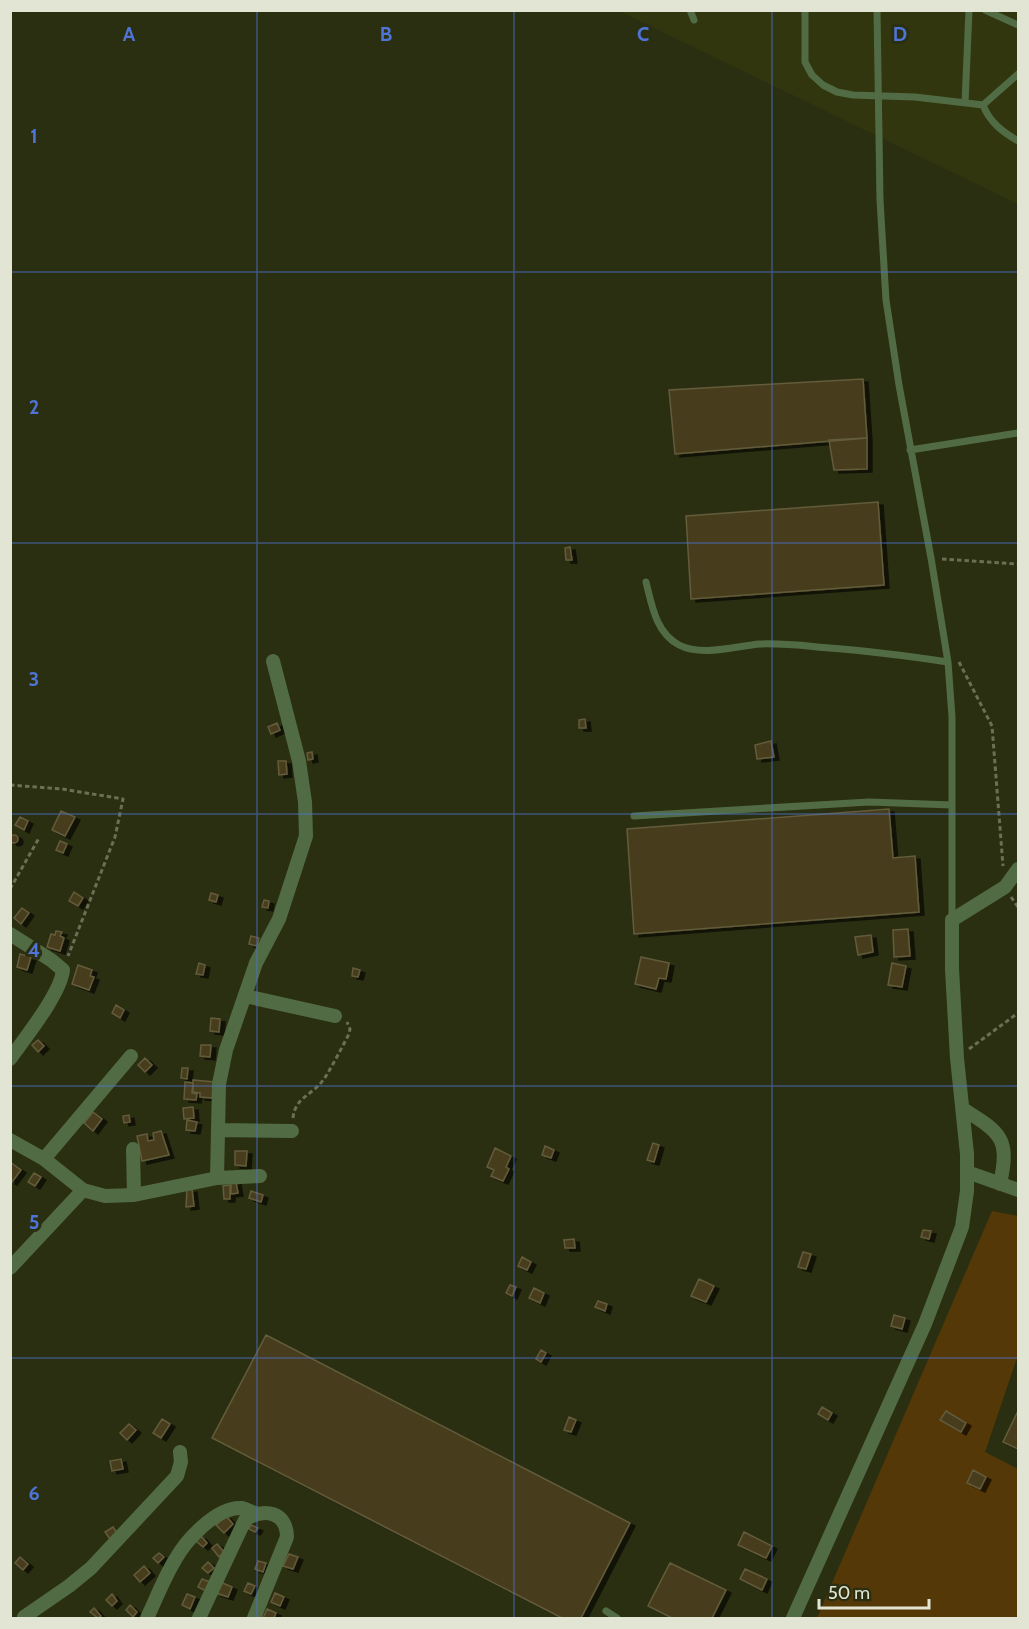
<svg xmlns="http://www.w3.org/2000/svg" width="1029" height="1629" font-family="Cabin,sans-serif">
	<style>
		.built { fill: #31360f }
		.green { fill: #553807 }
		.building { fill: #463e1f; stroke: #645b3b; stroke-width: 1.5; filter: url(#shadow) }
		.lines { fill: none; stroke-linecap: round; stroke-linejoin: round }
		.path { stroke: #6b6f55; stroke-width: 3; stroke-dasharray: 4.5 3; stroke-linecap: butt }
		.service { stroke: #516c45; stroke-width: 7 }
		.minor { stroke: #516c45; stroke-width: 14 }
		.grid { fill: none; stroke: #4e74d7; stroke-width: 1.5; stroke-opacity: 0.55 }
		.grid-label { font-size: 20px; text-anchor: middle; font-weight: bold; fill: #4e74d7; stroke: #2b2f11; stroke-width: 6; stroke-linejoin: round; paint-order: stroke }
	</style>
	<defs>
		<filter id="shadow"><feDropShadow dx="5" dy="3" stdDeviation="0" flood-color="#0009"/></filter>
	</defs>
	<rect width="100%" height="100%" fill="#2b2f11"/>
	<path class="built" d="M619,11H1018V204Z"/>
	<path class="green" d="M992,1211L1018,1216V1355L985,1452L1018,1469V1618H817Z"/>
	<path class="building" d="M863,379L867,438L675,454L669,390Z
		M867,438V469L834,470L829,440Z
		M878,502L884,585L691,599L686,516Z
		M570,547L572,560H566L565,548Z
		M585,719L586,728H579V720Z
		M277,723L280,730L271,734L268,727Z
		M771,741L774,757L757,759L755,745Z
		M312,752L313,759L308,760L307,753Z
		M278,761H286L287,774L279,775Z
		M889,809L893,858L915,856L919,912L634,934L627,829Z
		M61,811L75,817L65,836L52,830Z
		M20,817L28,821L24,830L15,825Z
		M10 839a4 4 0 1 1 8 0a4 4 0 1 1-8 0Z
		M60,841L67,844L63,853L56,850Z
		M74,892L83,898L78,906L69,901Z
		M211,893L218,895L216,902L209,900Z
		M264,900L269,901L268,908L262,907Z
		M22,908L29,913L21,924L14,918Z
		M908,929L910,956L894,957L893,930Z
		M56,931L62,932L60,936L64,938L60,951L47,947L51,934L55,935Z
		M871,935L873,952L858,955L855,937Z
		M251,936L259,938L257,946L249,944Z
		M20,954L31,957L27,970L17,967Z
		M641,957L669,963L666,979L659,978L656,989L635,984Z
		M199,963L205,965L203,975L196,974Z
		M892,963L906,966L902,987L888,985Z
		M78,965L92,970L90,976L94,977L89,990L72,984Z
		M353,968L360,970L358,977L352,976Z
		M116,1005L124,1010L120,1018L112,1013Z
		M211,1018L220,1019L219,1032L210,1031Z
		M38,1040L44,1046L38,1052L32,1045Z
		M201,1045H211L210,1057L200,1056Z
		M145,1058L152,1065L145,1072L138,1065Z
		M182,1068H188L187,1079L181,1078Z
		M193,1080L215,1082L212,1098L200,1097V1093L193,1092Z
		M185,1082L193,1083L192,1093L197,1094L196,1100L184,1099Z
		M193,1107L194,1118L184,1119L183,1108Z
		M93,1112L102,1119L93,1131L84,1123Z
		M129,1115L130,1122L124,1123L123,1116Z
		M187,1120L197,1122L195,1131L186,1130Z
		M161,1131L169,1155L142,1161L137,1136L147,1134L148,1141L154,1140L153,1133Z
		M653,1143L659,1145L654,1162L647,1160Z
		M545,1146L554,1150L551,1158L542,1155Z
		M495,1148L511,1156L506,1167L509,1169L503,1181L491,1176L494,1170L487,1167Z
		M235,1151H247L246,1166L235,1165Z
		M10,1162L21,1170L12,1182L10,1181Z
		M34,1173L41,1177L35,1186L28,1182Z
		M236,1182L238,1193L231,1194V1183Z
		M230,1185V1199H224L223,1186Z
		M192,1189L194,1206L186,1207L187,1190Z
		M251,1191L263,1195L261,1202L249,1198Z
		M923,1230L931,1231L929,1239L921,1237Z
		M574,1239L575,1248H565L564,1240Z
		M803,1252L811,1254L806,1269L798,1267Z
		M522,1257L531,1262L527,1270L518,1266Z
		M699,1279L714,1286L706,1302L691,1296Z
		M510,1285L516,1287L512,1296L506,1293Z
		M534,1288L544,1293L540,1303L529,1298Z
		M598,1301L607,1304L605,1311L595,1307Z
		M894,1315L905,1318L902,1329L891,1326Z
		M266,1335L630,1523L581,1618H562L212,1438Z
		M541,1350L546,1353L541,1362L536,1359Z
		M822,1407L832,1413L828,1420L818,1414Z
		M946,1411L966,1423L961,1432L940,1420Z
		M1018,1411V1449L1003,1442Z
		M569,1417L576,1420L571,1432L564,1430Z
		M162,1419L170,1424L161,1438L153,1433Z
		M129,1424L136,1430L127,1440L120,1433Z
		M121,1459L123,1469L112,1471L110,1461Z
		M973,1470L986,1477L980,1489L967,1483Z
		M226,1516L233,1524L224,1533L216,1525Z
		M251,1525L258,1528L255,1532L249,1529Z
		M113,1527L118,1534L110,1539L105,1532Z
		M744,1532L772,1546L766,1558L738,1545Z
		M201,1536L207,1543L203,1547L196,1541Z
		M217,1544L224,1552L219,1557L212,1548Z
		M159,1553L164,1557L158,1563L153,1558Z
		M289,1554L298,1557L293,1569L283,1566Z
		M20,1557L28,1564L23,1570L15,1563Z
		M258,1561L266,1563L263,1572L255,1569Z
		M208,1562L214,1568L208,1573L202,1568Z
		M670,1563L726,1590L712,1618H672L648,1606Z
		M144,1566L150,1573L140,1582L134,1575Z
		M745,1569L767,1579L762,1590L740,1579Z
		M202,1579L210,1582L206,1591L198,1587Z
		M220,1582L232,1587L228,1597L216,1593Z
		M248,1583L255,1586L251,1594L244,1591Z
		M275,1593L284,1597L280,1606L271,1602Z
		M112,1594L117,1601L112,1606L106,1600Z
		M187,1594L195,1597L190,1609L182,1605Z
		M130,1605L137,1612L133,1617L126,1610Z
		M94,1608L101,1616L98,1618L90,1612Z
		M267,1609L276,1613L274,1618H263Z"/>
	<g class="lines">
		<path class="path" d="M942,559L1018,564
			M959,662L992,726L1003,866
			M10,785L62,789L123,799L115,837L68,956
			M10,889L39,838
			M1011,897L1018,907
			M969,1049L1018,1013
			M293,1118C295,1097 312,1096 324,1079C333,1065 341,1049 349,1034L350,1029L347,1022"/>
		<path class="service" d="M690,10L694,20
			M805,10V62L812,75L823,85L837,92L853,95L915,97L983,105C990,123 1003,132 1018,141
			M877,10L880,200L886,300L899,385L931,558L948,662L952,717V920
			M985,10L1018,25
			M965,103L969,10
			M983,105L1018,74
			M910,450L1018,433
			M646,582C652,606 656,633 679,645C702,657 736,646 760,644C783,643 806,646 829,648C869,651 908,656 948,662
			M634,816L869,802L952,805
			M606,1611L617,1618"/>
		<path class="minor" d="M10,934L51,960L63,970C61,993 25,1038 10,1059
			M245,996L335,1016
			M963,1109C1001,1133 1010,1138 1000,1184
			M219,1130L292,1131
			M10,1140L44,1159L83,1190L105,1196L134,1195L217,1178L219,1084L226,1050L256,963L279,919L306,836L305,802L299,761L273,661
			M133,1149L134,1195
			M44,1159L131,1056
			M967,1172L1018,1190
			M217,1178L260,1176
			M10,1268L83,1190
			M24,1617L69,1586L91,1568L177,1476L181,1462L180,1452
			M147,1618C156,1599 164,1578 175,1560C186,1540 217,1506 242,1508C246,1509 251,1512 255,1513
			M199,1618L245,1520C264,1507 287,1512 287,1537L254,1618
			M793,1618L925,1324L962,1227L967,1191V1154L957,1058L952,969V920L1005,887L1018,869"/>
	</g>
	<path class="grid" d="M257,10V1618M514,10V1618M772,10V1618M10,272H1018M10,543H1018M10,814H1018M10,1086H1018M10,1358H1018"/>
	<g class="grid-label">
		<text x="129" y="41">A</text>
		<text x="386" y="41">B</text>
		<text x="643" y="41">C</text>
		<text x="900" y="41">D</text>
		<text x="34" y="143">1</text>
		<text x="34" y="414">2</text>
		<text x="34" y="686">3</text>
		<text x="34" y="957">4</text>
		<text x="34" y="1229">5</text>
		<text x="34" y="1500">6</text>
	</g>
	<rect width="1029" height="1629" fill="none" stroke="#e2e5d4" stroke-width="24"/>
	<path d="M819 1599v9h110v-9" fill="none" stroke="#e2e5d4" stroke-width="3"/>
	<text x="828" y="1599" font-size="18" fill="#e2e5d4" stroke="#2b2f11" stroke-width="4.5" paint-order="stroke">50 m</text>
</svg>
